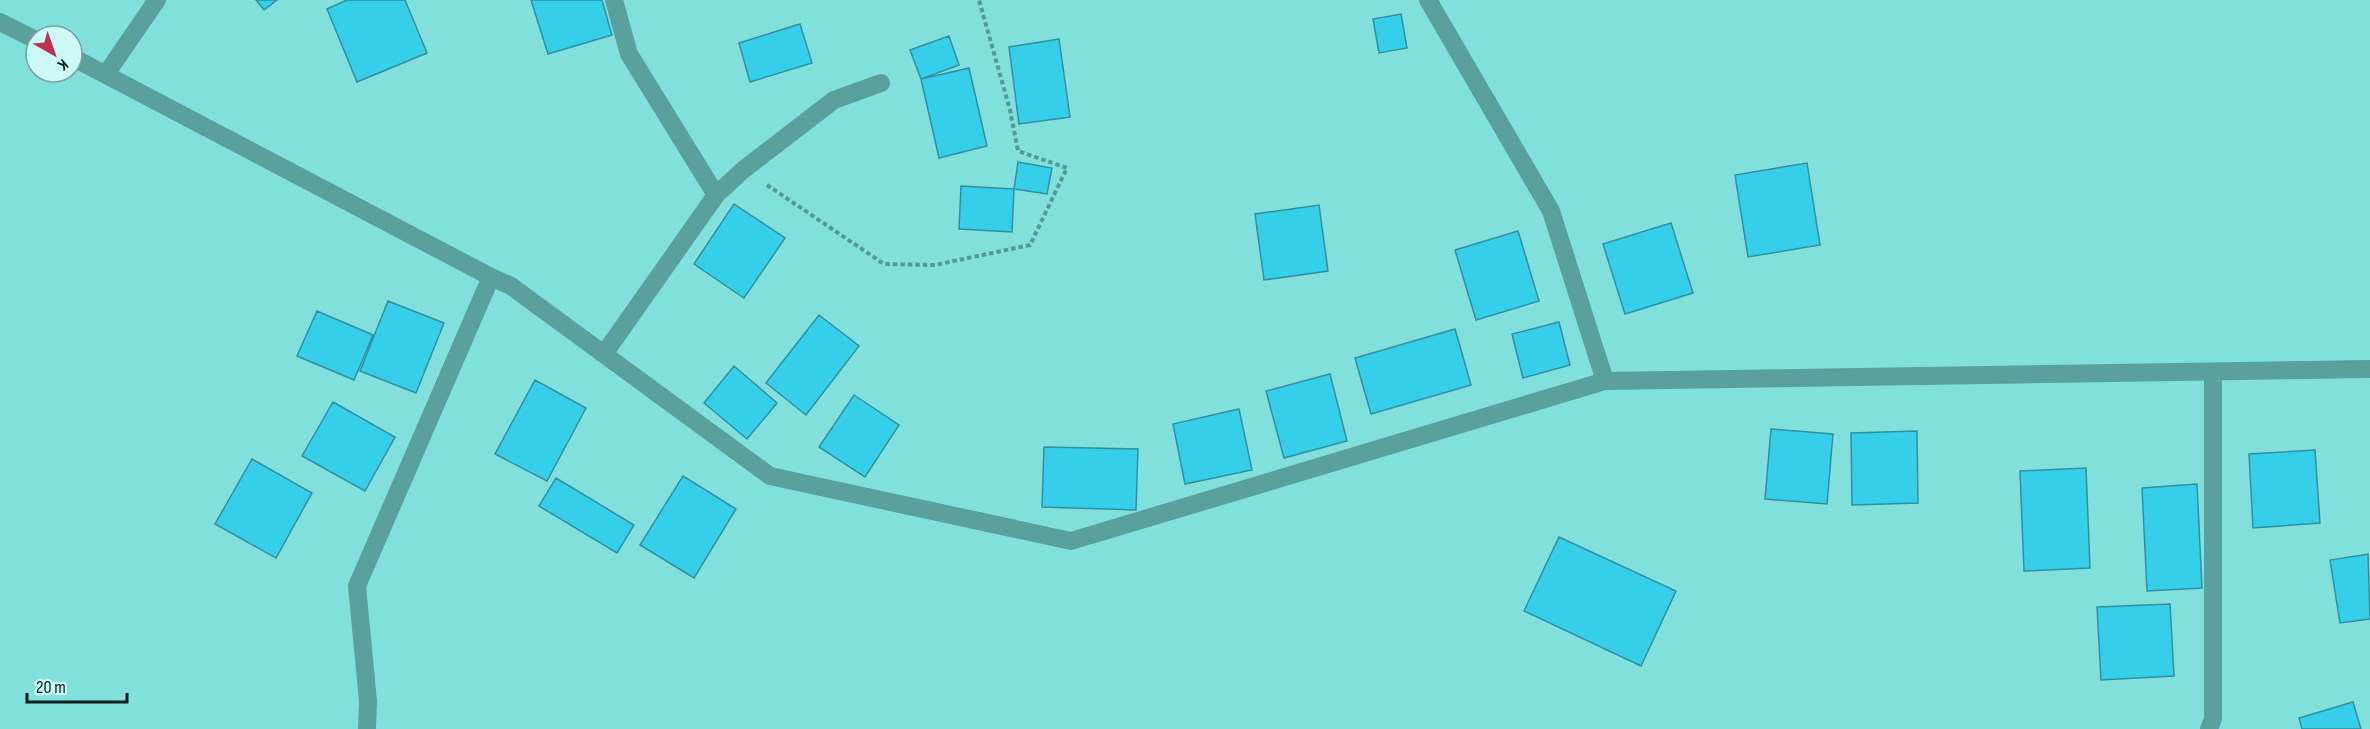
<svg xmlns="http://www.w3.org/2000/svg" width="2370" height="729" font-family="'Sofia Sans Condensed',sans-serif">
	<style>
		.building { fill: #35cfe9; stroke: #2f90a1; stroke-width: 1.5 }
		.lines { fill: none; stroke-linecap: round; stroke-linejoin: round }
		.path { stroke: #539a97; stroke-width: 4; stroke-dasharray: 4.5 3; stroke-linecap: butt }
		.minor { stroke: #5aa09d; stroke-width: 18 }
	</style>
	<rect width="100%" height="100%" fill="#82e0dc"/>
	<path class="building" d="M256,0H277L264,10Z
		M347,0H405L427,53L357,82L327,9Z
		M531,0H602L612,35L548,54Z
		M1401,14L1407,48L1379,53L1373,19Z
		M800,24L812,63L750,82L739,43Z
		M949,36L959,65L921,79L910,50Z
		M1059,39L1070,117L1019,124L1009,47Z
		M969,68L987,146L939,158L921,79Z
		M1018,162L1052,168L1047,194L1014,189Z
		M1807,163L1820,245L1748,257L1735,175Z
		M961,186L1014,189L1012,232L959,229Z
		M734,204L785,238L744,298L694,264Z
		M1319,205L1328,271L1264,280L1255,214Z
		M1671,223L1693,293L1625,314L1603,244Z
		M1518,231L1539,301L1476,320L1455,250Z
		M388,301L444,323L416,393L360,371Z
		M317,311L373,335L354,380L297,356Z
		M819,315L859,346L806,415L766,383Z
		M1559,322L1570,365L1523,378L1512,334Z
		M1455,329L1471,385L1371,414L1355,358Z
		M734,366L777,403L747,439L704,403Z
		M1330,374L1347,441L1284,458L1266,391Z
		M535,380L586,408L547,481L495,454Z
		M854,395L899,425L865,477L819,447Z
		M333,402L395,437L365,491L302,456Z
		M1239,409L1252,470L1185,484L1173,424Z
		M1771,429L1833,434L1827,504L1765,499Z
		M1917,431L1918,503L1852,505L1851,433Z
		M1044,447L1138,449L1136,510L1042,507Z
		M2315,450L2320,523L2253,528L2249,454Z
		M252,459L312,493L276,558L215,524Z
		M2086,468L2090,568L2024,571L2020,471Z
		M683,476L736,509L694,578L640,545Z
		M556,478L634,525L617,553L539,506Z
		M2197,484L2202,588L2147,591L2142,488Z
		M1559,537L1676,591L1641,666L1524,611Z
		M2368,554L2370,619L2340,623L2330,560Z
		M2170,604L2174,676L2101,680L2097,607Z
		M2353,702L2361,729H2302L2299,718Z"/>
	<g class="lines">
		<path class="path" d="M767,185L884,264L935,265L1030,245L1067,168L1018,151L1010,110L979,0"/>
		<path class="minor" d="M614,0L629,54L716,195
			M1428,0L1551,211L1605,381
			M0,22L36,40
			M72,57L491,277L511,286L770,476L1071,541L1605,381L2370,369
			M106,74L157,0
			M604,354L716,195L743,170L834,100L881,83
			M367,729L368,701L357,586L491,277
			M2209,729L2213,719V372"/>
	</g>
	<g transform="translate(54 54) rotate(140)"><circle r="28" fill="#ccf8f6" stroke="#7aa19f" stroke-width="1.5"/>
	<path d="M0-4.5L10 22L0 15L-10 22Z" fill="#c03053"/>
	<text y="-9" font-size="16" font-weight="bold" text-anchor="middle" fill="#001e1d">K</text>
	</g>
	<path d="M27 693v9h100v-9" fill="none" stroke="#001e1d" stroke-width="3"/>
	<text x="36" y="693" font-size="18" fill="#001e1d" stroke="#ccf8f6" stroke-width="4.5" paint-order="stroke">20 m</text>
</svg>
